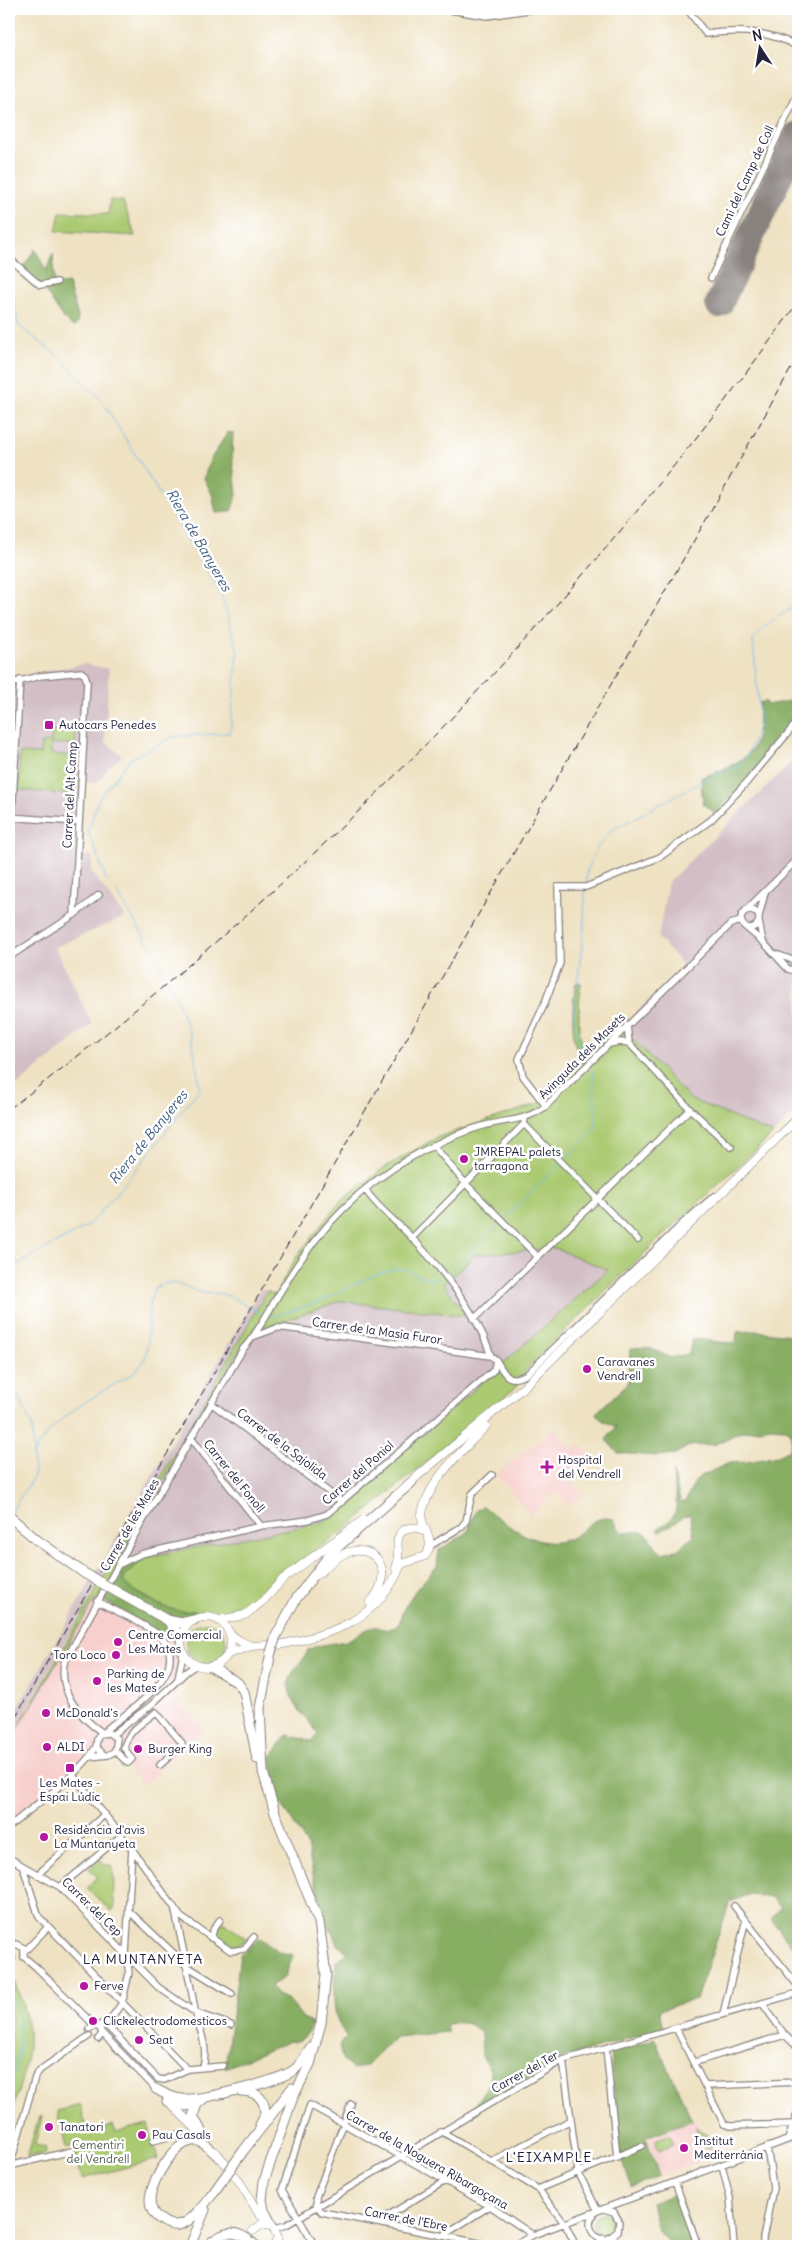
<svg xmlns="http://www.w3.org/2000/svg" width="807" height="2255" font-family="Delius,sans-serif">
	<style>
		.built { fill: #f7d0ce }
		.industrial { fill: #d2bec4 }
		.green { fill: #abca72; stroke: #667656 }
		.forest { fill: #88ae64; stroke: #556850 }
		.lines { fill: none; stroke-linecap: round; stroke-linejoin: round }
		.stream { stroke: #71bbea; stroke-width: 1 }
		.runway { stroke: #88827f; stroke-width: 28 }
		.minor-casing { stroke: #88827f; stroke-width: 8 }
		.major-casing { stroke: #88827f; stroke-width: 9 }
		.highway-casing { stroke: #88827f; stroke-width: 11 }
		.minor { stroke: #fff; stroke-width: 5.5 }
		.major { stroke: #fff; stroke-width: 8 }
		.highway { stroke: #fff; stroke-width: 9 }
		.rail { stroke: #22223b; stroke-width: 1; stroke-dasharray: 8 4; stroke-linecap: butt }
		.highway-bridge-casing { stroke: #88827f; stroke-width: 11; stroke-linecap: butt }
		.highway-bridge { stroke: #fff; stroke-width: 9 }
		.poi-dot { fill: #b5179e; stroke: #fff; stroke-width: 2 }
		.labels { text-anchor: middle; stroke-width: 5; stroke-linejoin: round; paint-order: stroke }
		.street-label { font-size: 12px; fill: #22223b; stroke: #fff }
		.poi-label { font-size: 12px; fill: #22223b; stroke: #fff; text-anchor: start }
		.park-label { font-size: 12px; fill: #525d4e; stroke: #fff }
		.water-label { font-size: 14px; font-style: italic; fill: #425f81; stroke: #fff }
		.neighbourhood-label { font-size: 14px; letter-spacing: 1px; fill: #22223b; stroke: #fff }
	</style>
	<rect width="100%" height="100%" fill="#fff"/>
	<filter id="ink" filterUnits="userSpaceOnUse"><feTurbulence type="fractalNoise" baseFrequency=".02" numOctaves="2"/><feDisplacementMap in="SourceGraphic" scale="10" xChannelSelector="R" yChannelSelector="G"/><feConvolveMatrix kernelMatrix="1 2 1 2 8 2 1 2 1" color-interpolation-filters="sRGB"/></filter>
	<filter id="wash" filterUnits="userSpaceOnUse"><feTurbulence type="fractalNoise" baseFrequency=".0096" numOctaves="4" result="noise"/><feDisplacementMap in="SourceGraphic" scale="20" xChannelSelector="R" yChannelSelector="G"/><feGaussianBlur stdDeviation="1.12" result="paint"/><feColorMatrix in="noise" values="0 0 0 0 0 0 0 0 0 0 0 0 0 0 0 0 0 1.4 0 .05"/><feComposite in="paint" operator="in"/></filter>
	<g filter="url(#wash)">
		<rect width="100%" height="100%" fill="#efe2c3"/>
		<path class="built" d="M555,1428L572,1449L581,1445L595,1463L581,1474L577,1472L568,1478L583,1495L568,1506L556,1491L531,1515L496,1474Z
			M96,1597L174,1641V1655L184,1669L176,1699L204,1728L143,1785L116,1755L92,1753L9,1826V1743Z
			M693,2120L718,2146L716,2148L720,2155L660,2175L648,2138Z"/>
		<path class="industrial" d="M84,664L109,669L105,741L122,756L108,768L97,783L82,782L79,855L92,856L91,871L125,917L55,947L92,1024L9,1092V678Z
			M798,756V1110L773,1134L690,1099L621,1027L684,966L658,938L668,882Z
			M555,1248L608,1270L325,1522L146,1557L133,1563L118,1556L239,1350L260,1322L291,1320L340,1301L465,1316L444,1284L475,1255Z
			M261,1288L267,1291L9,1739V1723Z"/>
		<path class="green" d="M110,200L123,201L135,236L56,231L60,212L108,214Z
			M52,731L75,732L76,744H51V754L74,756L73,795L18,790L20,753L40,754L41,743L51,742Z
			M576,983H581C579,1007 575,1036 588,1057L621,1027L690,1099L773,1134L658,1240L529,1366L516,1387L345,1530L289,1569L247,1609L224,1614L199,1613L196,1611C172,1613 163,1607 143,1595C135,1591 129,1588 123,1581L126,1575L146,1557L325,1522L608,1270L555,1248L475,1255L444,1284L466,1316L340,1301L266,1327L260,1322L239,1350L119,1556L133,1563L121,1568L104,1601L96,1598L9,1743L267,1291L275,1295L295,1259L338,1204L382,1169L438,1137L537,1104L581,1063C570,1037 572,1010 576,983Z
			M186 1643a20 20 0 1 1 40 0a20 20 0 1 1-40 0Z
			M99,1858L105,1865H111C117,1879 111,1892 115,1907L112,1911L87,1889L97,1877L89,1869Z
			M221,1921L247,1939L234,1948L223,1945L214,1937Z
			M9,1970C15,1985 23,2001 26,2018C34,2052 19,2088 9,2120V2047L12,2022L9,2010Z
			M81,2105L87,2132L113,2125L116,2132L148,2124L158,2159L82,2179L73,2146L66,2148L57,2111Z
			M42,2116L35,2145L45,2147L46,2153L27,2157L39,2117Z
			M696,2125L717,2145L705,2149Z
			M669,2135L673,2145L659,2150L655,2140Z
			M593 2224a11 11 0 1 1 22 0a11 11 0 1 1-22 0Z"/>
		<path class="forest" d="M35,249L46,271L53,253L54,285L68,283L78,317L77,324L73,327L63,318L40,283L23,268Z
			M228,432L233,433L232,455L237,494L232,510L228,512L216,513L212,494L204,478L210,460Z
			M794,700C801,709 799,717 793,726L743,785L715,813L703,804L701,778C717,771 742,764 752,749C760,738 758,716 759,703L765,701L767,705Z
			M756,1331L798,1336V1950L794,1949L771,1919L781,1907L771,1897L748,1895L730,1902L696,1999L659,2010L663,2028L558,2060L480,2106H475L490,2082L491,2072L482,2056L481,2033C470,2022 461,2020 446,2025L448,2032L395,2037L367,2065L353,2070L342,2059L339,2046L347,2037C328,2012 335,1990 336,1961L348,1953L338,1945L329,1926L314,1879L307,1845L281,1803L273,1778L271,1757L287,1735L311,1741L318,1733C307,1718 278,1693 293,1672C299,1664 304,1660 308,1650L317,1646L346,1641L373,1626L387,1630L399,1624L403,1610L415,1591L437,1566L439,1550L467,1533L476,1510L483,1506C510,1527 546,1559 580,1532C591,1523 598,1515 614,1519L618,1528L623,1532C653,1530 644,1533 661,1553L677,1550L694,1536L690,1514C678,1517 671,1528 659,1531L657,1529C661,1526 666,1524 670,1520C683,1507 672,1487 673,1472L680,1501L682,1503L686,1500L695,1482L699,1477L729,1463L749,1462L777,1456L790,1450L791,1432L784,1428L772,1427L752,1430L738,1433L716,1444L689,1446L675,1454L657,1456L618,1453L606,1440L616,1427L602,1420L595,1414L628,1383L630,1349C646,1345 657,1350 670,1358L689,1354L692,1339C702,1339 729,1345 736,1342L737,1332Z
			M146,1557L126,1575L123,1581C129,1588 135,1591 143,1596C164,1607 172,1613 197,1611L199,1613L191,1617L178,1627L176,1649L179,1662L174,1655V1641L104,1601L121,1568Z
			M260,1938L279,1952L293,1955L285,1977L271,1986L276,1994L290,2002L303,2018L312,2024C308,2035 305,2038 294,2042L290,2041L225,2068L240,1955Z
			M655,2039L692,2120L646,2137L659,2176L631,2187L620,2152L610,2052Z
			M678,2193L696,2246H673L658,2231L651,2203Z"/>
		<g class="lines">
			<path class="stream" d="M9,285L13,296L18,325L57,355L103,402L221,594L238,652L230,733L173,737L130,759L99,798L88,831L107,881
				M586,884L587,870L597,848L612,830L716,774L738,766L747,756L760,722L753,640L766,625L798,604
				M585,1064L581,1059L574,1015L584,926L585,888
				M564,1160L596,1128L593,1072L588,1067
				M503,1220L561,1163
				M9,1269L89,1225L141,1164L200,1088C197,1072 196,1054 191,1039C175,985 145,938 116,891
				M448,1274L500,1223
				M268,1315L273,1316C289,1311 306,1307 321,1301C346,1291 367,1274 395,1269C412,1266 426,1286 442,1277
				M9,1377L32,1426L34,1476L11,1512
				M33,1455C46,1427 78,1406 103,1391C117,1382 138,1374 145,1359C149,1348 147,1335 148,1325C148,1313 151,1302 153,1290C171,1276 182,1286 199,1292C207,1295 215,1292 223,1294C237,1298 250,1309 264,1314
				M9,1988C12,1999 17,2010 19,2021C23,2044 15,2069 9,2090"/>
			<path class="runway" d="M719,304L798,135"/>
		</g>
	</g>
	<g filter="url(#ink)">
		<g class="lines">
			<defs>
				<path id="minor" d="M444,9L487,16L535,9
					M687,9L706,34C738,30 770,30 798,47
					M9,258L40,285L57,282
					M711,278L798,93
					M9,684L40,676L81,672L85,675L87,682L74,915
					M9,817L77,822
					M9,866L20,680
					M741 919a9 9 0 1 1 18 0a9 9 0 1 1-18 0Z
					M745,911L798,859
					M759,916L765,892
					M759,922L763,942
					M744,926L763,942L788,969L798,972
					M776,954L798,962L794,967L798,971
					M9,957L74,915L99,895
					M627,1025L629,1043L690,1109L731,1147
					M609,1044L620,1042L629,1043
					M546,1106L523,1076L519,1059L544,1005L560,963L558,887H586L660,857L711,820L747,782L798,721
					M524,1124L638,1240
					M433,1145L466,1184L538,1257
					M365,1189C376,1207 396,1221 410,1236C443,1270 477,1311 491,1356
					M412,1238L524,1124L525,1118
					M474,1319L690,1109
					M255,1336L277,1328H285L491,1356L496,1360
					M496,1360C505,1375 508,1384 527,1374L685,1221L714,1196
					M211,1403L342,1502
					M191,1438L261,1526
					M430,1546L461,1527L466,1521L472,1494L492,1475
					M120,1564L141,1554L261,1526L308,1520L327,1514L494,1370L496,1360
					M97,1601C111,1609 152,1627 161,1637C193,1670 131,1710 108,1728L105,1732
					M178,1678L183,1654
					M103,1733C79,1717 59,1693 64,1663L133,1538L243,1349C260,1331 269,1309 282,1289C314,1234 354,1190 410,1158C433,1145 457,1133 483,1126C507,1119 525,1122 546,1106L731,924L741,921
					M113,1734L150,1706L186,1672L196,1665
					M115,1751L128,1763L132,1759L124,1748C127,1731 143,1723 156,1712L182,1743L181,1746L160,1765
					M90,1757L108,1755L115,1751L117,1739L109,1733L100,1734L97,1739L96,1747L103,1754
					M72,1774L132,1849L181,1917L231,1951L244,1949L254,1937
					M9,1827C35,1804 79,1776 96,1747
					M9,1858L60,1887L158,1987L196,2013L231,2025
					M23,1867L39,1917L185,2067L188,2069L223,2066
					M37,1875L105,1814
					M60,1887L122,1835
					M734,1906L798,1986
					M175,1911C182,1944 189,1977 195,2010C199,2030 209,2046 203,2067
					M130,1912L187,1966L232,1994
					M9,1936L13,1945
					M211,1938L214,1928L220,1920
					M27,1949L48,1927
					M24,1957L36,1967L95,2026
					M12,1958L9,1950L16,1944L24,1948V1957
					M762,2003L785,2035L798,2048
					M723,2014L745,1923
					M97,2026L109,2021L122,2003L124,1995L129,1973L126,1954L132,1849
					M108,2027L158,2079L164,2080L188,2069
					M676,2028L724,2124L730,2126L798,2124
					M89,2029L95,2026L100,2028L102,2034L98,2039
					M102,2033L156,2089
					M606,2048L617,2157
					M563,2060L578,2172L598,2211
					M695,2062L785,2035
					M705,2086L798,2082
					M351,2104L316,2197L317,2206L322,2212L494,2246
					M441,2131L538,2189L565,2224L576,2246
					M788,2139L798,2112
					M153,2141L183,2133
					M12,2159L35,2077L40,2070L89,2036
					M492,2161L571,2120
					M722,2165L730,2198L734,2246
					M9,2166L72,2151
					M675,2182L698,2246
					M538,2189L642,2146
					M594,2214C587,2222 590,2232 598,2238L608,2239L618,2231L619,2221L614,2212L604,2209
					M376,2223L445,2181
					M275,2228L286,2225L563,2060L798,1993
					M442,2236L490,2206
					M613,2236L619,2246
					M315,2246L282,2190L310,2105L490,2206L533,2235
					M513,2246L533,2235L798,2136
					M763,2246V2238L773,2188L767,2147"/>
				<path id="major" d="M407,1485L525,1386L798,1118
					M396,1568C401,1556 396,1550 398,1539C401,1526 415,1525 425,1531
					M317,1575C326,1567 337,1555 349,1552C383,1544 393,1580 370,1602
					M181 1642a25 25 0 1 1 50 0a25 25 0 1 1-50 0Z
					M219,1620L245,1615L264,1600L283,1579L363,1520
					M230,1634L240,1641L251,1646
					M278,1645C331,1635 380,1620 401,1564L425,1556C439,1538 417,1529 423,1509C433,1475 463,1451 486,1426
					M228,1654L251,1646L268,1645
					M168,2101L201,2134
					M216,2152L239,2181L259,2214L270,2224
					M253,2231L262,2224L273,2227L278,2237L274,2246"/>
				<path id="highway" d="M9,1516L37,1540L84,1573
					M117,1592L167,1620L181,1637
					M167,1620L181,1623L194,1620
					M276,1636L296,1599L330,1554L412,1482
					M271,1652L260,1708L263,1772L275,1813L319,1922L326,1974L321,2023L310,2064L293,2097L264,2181L262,2200L264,2210L273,2227
					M211,1667L238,1683L244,1692L257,1759
					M156,2089C165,2094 172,2098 182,2099C201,2101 279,2081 294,2070C301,2065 306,2055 310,2048
					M241,2091C262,2091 271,2107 260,2125
					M167,2101L185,2106L197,2104
					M205,2138L193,2116L197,2104L206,2097
					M244,2150L292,2088
					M211,2196C198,2211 183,2237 160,2219C153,2215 150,2207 150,2199C151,2181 176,2137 198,2141C205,2143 213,2152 219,2157
					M190,2246L205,2210
					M207,2246C224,2229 237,2229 255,2245"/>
			</defs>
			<use href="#minor" class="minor-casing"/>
			<use href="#major" class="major-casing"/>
			<use href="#highway" class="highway-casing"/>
			<use href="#minor" class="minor"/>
			<use href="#major" class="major"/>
			<use href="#highway" class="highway"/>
			<path class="rail" d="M9,1109C311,882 578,610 798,302
				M9,1728L718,499L798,356"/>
			<defs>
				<path id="highway-bridge" d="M84,1573L117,1592
					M271,1652L276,1636
					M211,2196L244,2150"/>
			</defs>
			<use href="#highway-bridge" class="highway-bridge-casing"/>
			<use href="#highway-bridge" class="highway-bridge"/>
		</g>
	</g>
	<g class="poi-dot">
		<rect x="44" y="720" width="10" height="10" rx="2.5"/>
		<circle cx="464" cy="1159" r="5"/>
		<circle cx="587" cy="1369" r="5"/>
		<path d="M544.5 1459.5h5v5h5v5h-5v5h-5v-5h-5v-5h5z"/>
		<circle cx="118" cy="1642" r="5"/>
		<circle cx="116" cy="1655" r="5"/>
		<circle cx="97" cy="1681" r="5"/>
		<circle cx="46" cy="1713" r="5"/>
		<circle cx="47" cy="1747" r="5"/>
		<circle cx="138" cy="1749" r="5"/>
		<rect x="65" y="1763" width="10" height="10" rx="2.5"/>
		<circle cx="44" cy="1837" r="5"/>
		<circle cx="84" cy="1986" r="5"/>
		<circle cx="93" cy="2021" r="5"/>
		<circle cx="139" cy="2040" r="5"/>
		<circle cx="49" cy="2127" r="5"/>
		<circle cx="142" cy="2135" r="5"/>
		<circle cx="684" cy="2148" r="5"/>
	</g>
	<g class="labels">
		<g class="street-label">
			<text transform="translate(745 181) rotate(-65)" y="4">Camí del Camp de Coll</text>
			<text transform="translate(70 795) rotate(-87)" y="4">Carrer del Alt Camp</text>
			<text transform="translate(582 1056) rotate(-45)" y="4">Avinguda dels Masets</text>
			<text transform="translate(377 1331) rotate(8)" y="4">Carrer de la Masia Furor</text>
			<text transform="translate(282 1444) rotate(37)" y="4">Carrer de la Sajolida</text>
			<text transform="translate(358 1473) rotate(-41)" y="4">Carrer del Poniol</text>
			<text transform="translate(234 1476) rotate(51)" y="4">Carrer del Fonoll</text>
			<text transform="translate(130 1525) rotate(-60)" y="4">Carrer de les Mates</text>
			<text transform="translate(92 1907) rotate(44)" y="4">Carrer del Cep</text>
			<text transform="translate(525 2072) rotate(-29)" y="4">Carrer del Ter</text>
			<text transform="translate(427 2160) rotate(30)" y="4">Carrer de la Noguera Ribargoçana</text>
			<text transform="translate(406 2219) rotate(11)" y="4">Carrer de l'Ebre</text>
		</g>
		<g class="poi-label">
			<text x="59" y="729">Autocars Penedes</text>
			<text x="474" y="1156">JMREPAL palets<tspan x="474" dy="14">tarragona</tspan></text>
			<text x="597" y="1366">Caravanes<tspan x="597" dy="14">Vendrell</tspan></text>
			<text x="558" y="1464">Hospital<tspan x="558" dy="14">del Vendrell</tspan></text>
			<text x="128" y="1639">Centre Comercial<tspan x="128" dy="14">Les Mates</tspan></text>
			<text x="106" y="1659" text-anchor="end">Toro Loco</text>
			<text x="107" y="1678">Parking de<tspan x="107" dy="14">les Mates</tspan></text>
			<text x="56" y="1717">McDonald's</text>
			<text x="57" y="1751">ALDI</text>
			<text x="148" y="1753">Burger King</text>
			<text x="70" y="1787" text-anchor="middle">Les Mates -<tspan x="70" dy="14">Espai Lúdic</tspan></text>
			<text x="54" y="1834">Residència d'avis<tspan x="54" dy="14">La Muntanyeta</tspan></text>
			<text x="94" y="1990">Ferve</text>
			<text x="103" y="2025">Clickelectrodomesticos</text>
			<text x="149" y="2044">Seat</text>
			<text x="59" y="2131">Tanatori</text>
			<text x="152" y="2139">Pau Casals</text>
			<text x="694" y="2145">Institut<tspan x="694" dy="14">Mediterrània</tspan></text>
		</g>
		<g class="park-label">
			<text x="98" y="2149">Cementiri<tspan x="98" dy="14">del Vendrell</tspan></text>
		</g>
		<g class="water-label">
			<text transform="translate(199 540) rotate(60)" y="5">Riera de Banyeres</text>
			<text transform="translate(148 1137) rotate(-51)" y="5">Riera de Banyeres</text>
		</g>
		<g class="neighbourhood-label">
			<text x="143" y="1964">LA MUNTANYETA</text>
			<text x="549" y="2162">L'EIXAMPLE</text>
		</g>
	</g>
	<rect width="807" height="2255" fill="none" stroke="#fff" stroke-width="30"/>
	<g transform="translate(760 48) rotate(348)" stroke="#ffffff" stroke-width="4" paint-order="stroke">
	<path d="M0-4L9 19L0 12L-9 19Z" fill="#22223b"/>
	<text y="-8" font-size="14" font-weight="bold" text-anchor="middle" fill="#22223b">N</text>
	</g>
</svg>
